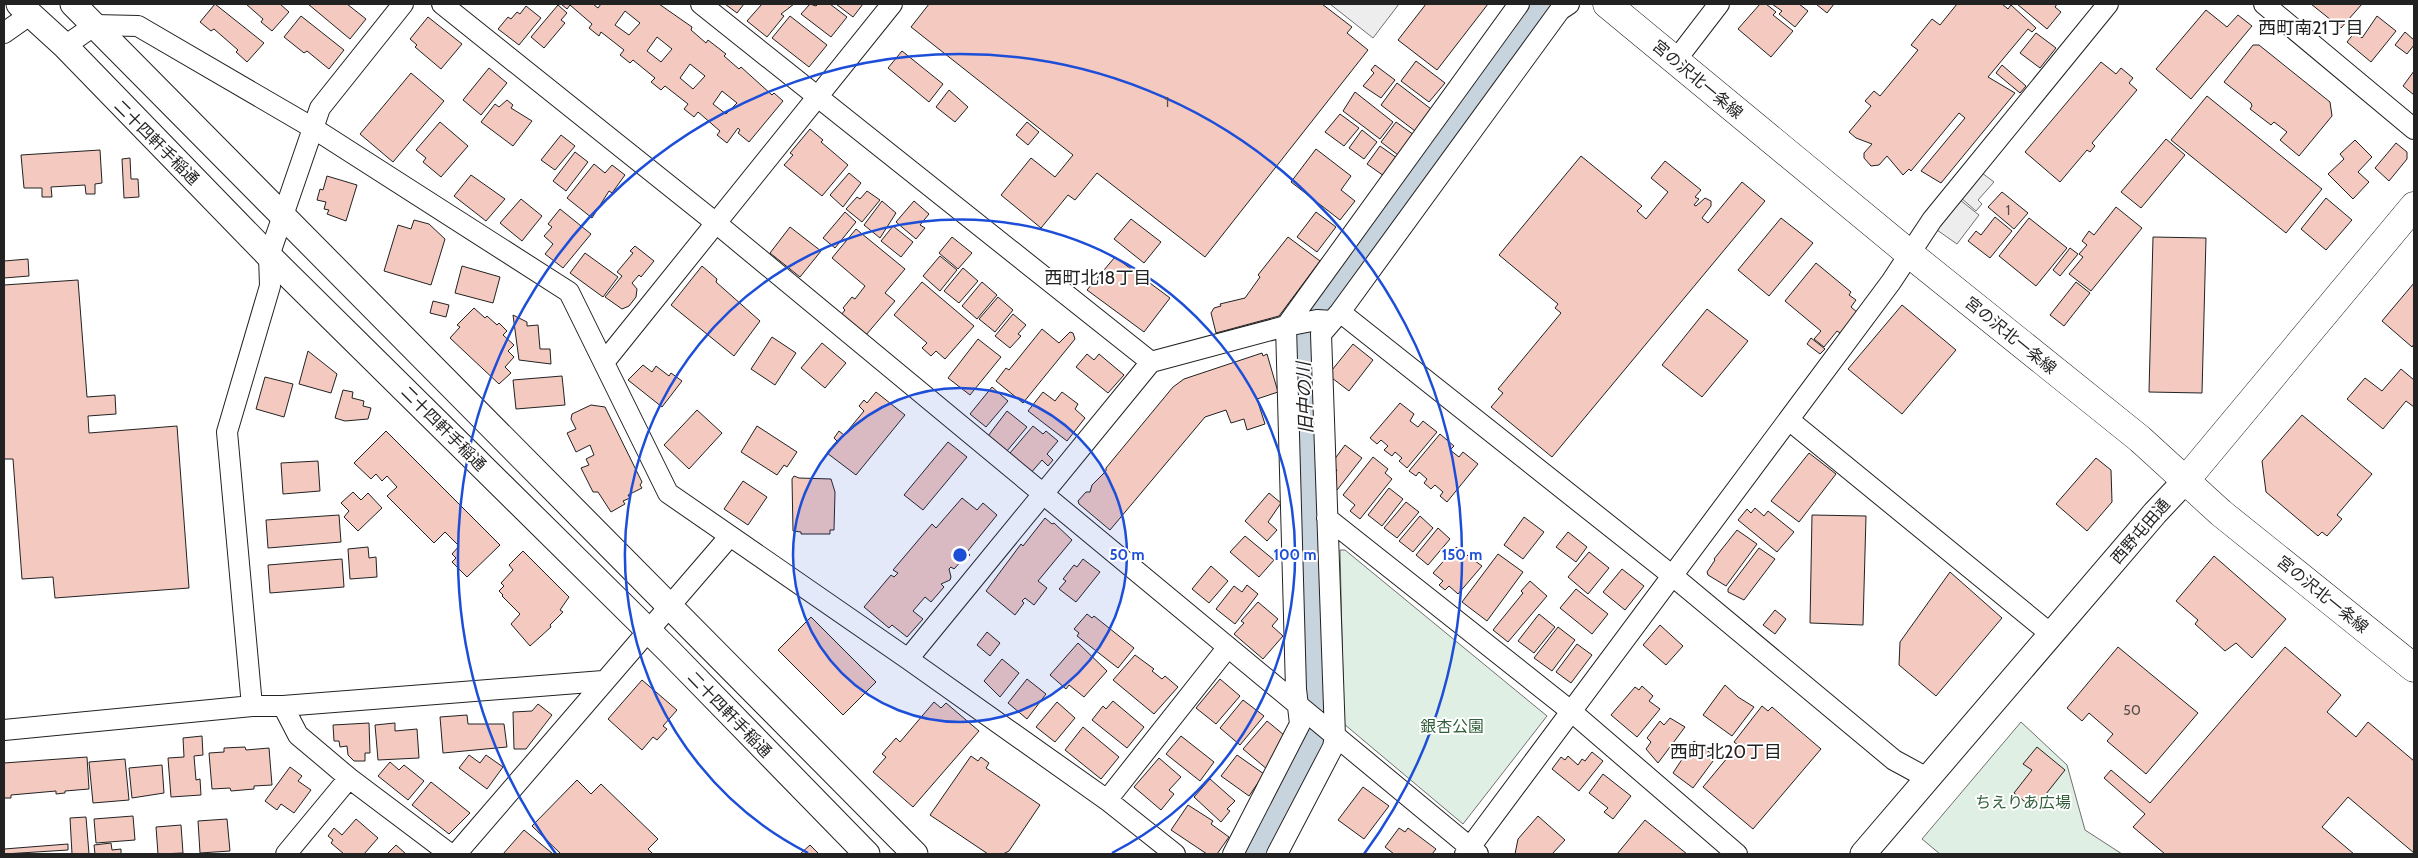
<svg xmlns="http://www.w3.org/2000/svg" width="2418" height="858" font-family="Cabin,'Noto Sans JP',sans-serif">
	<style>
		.green { fill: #e0efe3; stroke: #6f6f6f }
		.parking { fill: #ededed; stroke: #6f6f6f }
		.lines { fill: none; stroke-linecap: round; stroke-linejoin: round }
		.river { stroke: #c7d3dd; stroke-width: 40 }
		.building { fill: #f3c9c0; stroke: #222; fill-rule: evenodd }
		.minor-casing { stroke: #222; stroke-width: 22 }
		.tertiary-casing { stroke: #222; stroke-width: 27 }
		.primary-casing { stroke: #222; stroke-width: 29 }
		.minor { stroke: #fff; stroke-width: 20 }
		.tertiary { stroke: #fff; stroke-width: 25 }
		.primary { stroke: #fff; stroke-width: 28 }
		.ring { fill: none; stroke: #1d4ed8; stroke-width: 2.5 }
		.labels { text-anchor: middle; stroke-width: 4; stroke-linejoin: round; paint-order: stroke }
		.number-label { font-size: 14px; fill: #564c4a }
		.street-label { font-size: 16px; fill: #222; stroke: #fff }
		.park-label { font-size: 16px; fill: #2f5e38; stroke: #fff }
		.neighbourhood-label { font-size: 18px; fill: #222; stroke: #fff }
		.water-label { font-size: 18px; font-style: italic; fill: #222; stroke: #fff }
		.centre { fill: #1d4ed8; stroke: #fff; stroke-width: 2.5 }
		.ring-label { font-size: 15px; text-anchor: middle; font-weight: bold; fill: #1d4ed8; stroke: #fff; stroke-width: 4; stroke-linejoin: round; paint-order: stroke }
	</style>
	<rect width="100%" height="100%" fill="#fff"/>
	<path class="green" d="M1340,550H1345L1547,716L1463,824L1344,724Z
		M2021,722L2067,765L2085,830L2122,854H1940L1922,839Z"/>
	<path class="parking" d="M1330,4H1399L1373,38Z
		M1982,173L1994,182L1978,200L1982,204L1976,211L1961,198Z
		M1960,200L1979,215L1957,244L1937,230Z"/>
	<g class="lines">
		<path class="river" d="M1253,854L1274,810L1309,748L1318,702L1303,346L1313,307L1542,6"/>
	</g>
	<path class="building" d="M215,4L264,43L247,62L236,52L238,50L214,29L211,31L200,22Z
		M246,4H280L289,12L272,31L261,22L263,19Z
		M308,4H347L366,19L350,39Z
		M561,4H593L598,8L601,4H659L692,27L691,30L706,43L708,40L726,54L724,56L739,69L741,67L772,95L774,93L783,101L749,142L738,133L740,130L738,128L727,143L717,135L720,131L698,112L694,117L684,109L688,104L665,86L661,90L651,82L655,78L633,60L630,63L620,55L624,50L601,32L599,36L589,28L592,24L570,5L567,9ZM625,11L640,23L629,35L615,25ZM657,37L672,49L661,62L647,51ZM690,64L705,76L693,89L680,78ZM722,91L737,103L726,114L713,104Z
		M725,4H744L737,13Z
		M762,4H794L781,14L784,16L767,37L747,21Z
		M810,4L816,6L818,4H830L847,17L831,37L801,14Z
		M836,4H863L853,17Z
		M929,4H1322L1352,27L1347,33L1368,50L1205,257L1097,173L1075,200L1068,195L1041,228L1001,195L1031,158L1055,177L1073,155L911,27Z
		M1426,4H1488L1437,70L1398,40Z
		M1760,4H1766L1776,12L1773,15L1793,31L1771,57L1738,29Z
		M1772,4H1799L1808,11L1795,27L1779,14L1782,11Z
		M1816,4H1834L1827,13Z
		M1957,4H2002L2008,9L2011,5L2036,28L2032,32L2028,29L1988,77L2015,93L1941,183L1921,171L1965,118L1959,113L1911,171L1909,169L1903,175L1887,156L1879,165L1871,166L1864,158V153L1872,144L1856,138L1849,132L1871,106L1865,101L1874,91L1880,96L1918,50L1911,45L1932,19L1940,25Z
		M2017,4H2057L2055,7L2061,12L2047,29Z
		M2311,4H2362L2341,28Z
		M558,5L567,13L561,20L565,23L544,48L531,37Z
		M526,6L541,18L519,45L498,29L508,17L511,19L517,12L520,14Z
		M2206,10L2227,27L2238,15L2252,26L2191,99L2156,69Z
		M301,16L344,50L329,69L307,51L304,53L284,37Z
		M790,16L827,45L809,67L772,38Z
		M2377,16L2396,31L2371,62L2347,42L2355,32L2362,38Z
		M428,17L462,44L441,69L415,47L417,45L410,39Z
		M2405,32L2414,40V45L2407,54L2395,45Z
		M2036,33L2056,48L2040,68L2020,53Z
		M2253,45H2259L2330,102L2332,116L2299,156L2280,140L2287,132L2274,122L2271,125L2250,109L2252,106L2251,103L2224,82Z
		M902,51L943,84L929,102L888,68Z
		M1416,61L1445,83L1429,102L1401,81Z
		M2101,62L2116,74L2121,68L2133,78L2129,83L2137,90L2092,143L2095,146L2090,152L2087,150L2060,182L2025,152Z
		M1375,65L1395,80L1381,98L1363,86L1374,73L1371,70Z
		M2002,65L2026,86L2020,93L1996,73Z
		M489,68L507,83L481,115L463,100Z
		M2414,71V95L2403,86Z
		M411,73L444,101L393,162L360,134Z
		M1397,83L1435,112L1419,134L1381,105Z
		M949,90L968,107L955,122L936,107Z
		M1355,92L1393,122L1380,139L1343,111Z
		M2207,96L2322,189L2286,233L2171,140Z
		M507,100L513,105L511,108L532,121L513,146L481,122L495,104L499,107Z
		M1340,114L1359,128L1344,146L1325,132Z
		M440,122L468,146L441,177L423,162L426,158L416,150Z
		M1027,122L1039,132L1028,145L1016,135Z
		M1396,122L1414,135L1398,155L1381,142Z
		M810,129L823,140L821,142L848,165L822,196L784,165L793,155L790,153Z
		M1362,130L1377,142L1364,159L1349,148Z
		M561,135L575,146L555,170L541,160Z
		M2166,139L2185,155L2141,208L2121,192Z
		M2355,140L2372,157L2358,172L2369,182L2353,199L2328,174L2344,159L2340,154Z
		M2396,143L2407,152V159L2389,181L2375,168Z
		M1380,146L1397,158L1384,176L1367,164Z
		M1316,149L1351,176L1341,190L1355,201L1340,220L1291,182Z
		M100,150L102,183L95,184V194H86L85,185L51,187L52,197H42V188H24L21,155Z
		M575,152L588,162L566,191L553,181Z
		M1581,156L1642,206L1637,211L1646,219L1668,192L1651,178L1665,161L1701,190L1695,197L1699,199L1694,205L1696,206L1705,198L1711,201V206L1702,218L1708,223L1742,182L1765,201L1552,457L1491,407L1503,393L1498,389L1561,313L1555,308L1558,304L1499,255Z
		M130,158L131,179H138L139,197L124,198L122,159Z
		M594,164L605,173L612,165L625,175L612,193L609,191L592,218L567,198Z
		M849,173L861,183L843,207L830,195Z
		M471,175L505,199L486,221L454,196Z
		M327,176L357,185L346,221L327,214L329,210L324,209L326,202L317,200L320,189L323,190Z
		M867,191L880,200L862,222L846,209L857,197L860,199Z
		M2002,192L2028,213L2014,229L1988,207Z
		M2326,198L2352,220L2326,250L2301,229Z
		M521,199L542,216L522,241L500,223Z
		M882,201L896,213L880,238L864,225Z
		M914,201L929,214L920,225L925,228L916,239L896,222Z
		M2116,207L2142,228L2091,291L2069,274L2083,257L2079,254L2087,245L2082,241L2089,231L2094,235Z
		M560,209L591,234L563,268L545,254L553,244L544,236L552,227L548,224Z
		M845,212L856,222L835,248L823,238Z
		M1316,212L1336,227L1317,252L1297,237Z
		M1995,217L2012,231L1990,258L1968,241L1976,231L1981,235Z
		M1781,218L1813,243L1769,296L1738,270Z
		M2029,218L2067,248L2036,286L1999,256Z
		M1131,219L1161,242L1144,263L1114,239Z
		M414,220L429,224L445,239L431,285L384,271L398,225L411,229Z
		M893,226L913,242L901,257L881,241Z
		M790,227L821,251L800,277L770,253Z
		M856,229L905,269L885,293L895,301L866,335L841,315L845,310L843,308L852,297L855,299L865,286L832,258Z
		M952,237L972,253L958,269L939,253Z
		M1288,237L1320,261L1279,316L1216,333L1211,313L1214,308L1221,306L1220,304L1245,298L1260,277L1258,275Z
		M2153,237L2206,238L2202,393L2149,392Z
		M635,246L654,261L641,277L639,275L632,283L637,289L636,297L629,306L622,309L605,297L622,276L617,272L633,253L630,251Z
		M2070,248L2078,254L2060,276L2053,270Z
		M585,253L618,277L603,297L570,273Z
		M940,256L957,270L940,291L923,276Z
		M1115,257L1170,298L1144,332L1087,290Z
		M28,259L29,276L4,278V261Z
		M1816,263L1851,292L1849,295L1856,300L1851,307L1858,313L1843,335L1837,331L1824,347L1814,339L1821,331L1785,301Z
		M462,266L500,277L493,303L455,293Z
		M702,266L717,279L716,282L760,321L734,356L671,305Z
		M963,268L978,281L959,303L944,291Z
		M78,280L87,397L115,395L116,414L88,416L89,433L177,426L189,588L55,598L53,577L22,579L13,459H4V285Z
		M922,282L974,326L945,359L936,351L931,356L922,348L927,343L894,315Z
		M982,282L997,295L977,319L962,306Z
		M2076,282L2090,293L2064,326L2050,315Z
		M2414,283V344L2412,347L2382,321Z
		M998,297L1013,310L995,332L979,319Z
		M433,301L449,305L446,317L430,313Z
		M1902,305L1956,350L1902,414L1848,369Z
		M474,308L485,318L487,316L497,325L499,323L507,331L503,335L514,345L508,351L514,357L505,367L511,373L499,384L450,338L460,327L457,325Z
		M1707,309L1748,341L1702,397L1662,365Z
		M1013,314L1026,325L1018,334L1021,336L1010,348L995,336Z
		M513,315L527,322V326L538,325L540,349H550L551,364L519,360Z
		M1042,329L1059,343L1070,332L1073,333L1075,339L1023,403L996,381L1006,368L1009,370Z
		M772,337L796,353L775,385L751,369Z
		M1811,338L1825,349L1820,354L1807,344Z
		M978,339L1001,357L970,395L948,378Z
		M822,343L846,363L825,388L801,368Z
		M1353,344L1373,360L1349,391L1328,375Z
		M308,351L337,374L331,393L299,384Z
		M1262,353L1263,356L1267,354L1278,392L1257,399L1265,424L1247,430L1244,419L1231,423L1226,410L1205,417L1110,530L1079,504L1078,501L1086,492H1090L1092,485L1106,471V468L1173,387L1184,379Z
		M1087,354L1094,360L1099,354L1124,375L1108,393L1076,367Z
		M643,365L652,372L656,366L669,376L671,373L682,381L662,407L628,380Z
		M2401,369L2414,380V407L2406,401L2383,429L2347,399L2365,378L2382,391Z
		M562,376L565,405L516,409L513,380Z
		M265,377L293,384L284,417L256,409Z
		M992,387L1008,401L986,427L970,414Z
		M343,390L353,392L352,398L364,401L363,406L371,408L368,419L345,421L335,418Z
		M876,392L905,415L856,475L827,453L837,441L834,438L839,431L844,435L864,411L859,406L864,400L867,403Z
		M1043,392L1055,401L1062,392L1078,404L1075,409L1085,418L1067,441L1028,411Z
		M1400,403L1414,414L1410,421L1418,427L1423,421L1437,432L1407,468L1399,461L1402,458L1395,452L1392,456L1384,450L1388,446L1381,440L1377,444L1370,438Z
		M591,405L605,407L642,482L640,485L642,488L628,495L630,498L623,501L625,504L611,512L598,492H593L581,468L589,465L586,459L594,455L590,445L576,452L567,433L576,429L571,419L572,414Z
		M697,410L722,433L689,469L664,445Z
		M1007,411L1027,427L1007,451L988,436Z
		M2302,415L2372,474L2337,515L2342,519L2327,536L2322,532L2318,536L2266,492L2262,461Z
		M757,426L797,452L787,467L784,465L777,475L741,452Z
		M1033,426L1043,434L1046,431L1058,441L1047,454L1053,460L1048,466L1042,460L1030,474L1010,453Z
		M386,431L500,545L467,577L452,562L456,558L452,554L459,546L445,532L434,543L387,496L397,487L387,476L382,481L376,474L371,479L354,463Z
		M1440,434L1454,446L1450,450L1459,457L1463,452L1478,464L1447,502L1440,496L1443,492L1435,485L1431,489L1424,483L1427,479L1419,472L1416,476L1409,471Z
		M948,442L967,457L923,510L904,495Z
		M1345,445L1362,458L1337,490L1332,487L1331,478L1337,470L1332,466L1334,460Z
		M1809,453L1836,474L1799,522L1771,501Z
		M1373,457L1388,469L1385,473L1392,479L1360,519L1350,511L1355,505L1343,495Z
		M2096,458L2111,470L2112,502L2087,531L2056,504Z
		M318,461L320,491L283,494L281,463Z
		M794,476L799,478L831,479L835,492L834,530H830V534H801V532L793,531L792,479Z
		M743,481L767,497L748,525L724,509Z
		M1389,488L1403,499L1382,526L1368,515Z
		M353,492L361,500L368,493L382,508L358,531L344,517L349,511L341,503Z
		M1269,493L1281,503L1268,522L1277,530L1267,541L1245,521Z
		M962,498L977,510L983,503L997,515L967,552L970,555L965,560L963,559L954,569L951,567L949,569L951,577L950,580L941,584L944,587L931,602L925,597L913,611L923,619L907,637L892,625L889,628L864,607L891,575L894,577L898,573L893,570L932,524L936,528Z
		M1406,502L1419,512L1397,538L1384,528Z
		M1755,508L1764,516L1768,511L1794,532L1777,552L1738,520L1747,509L1751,513Z
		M339,515L341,542L268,548L266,520Z
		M1812,515L1866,516L1863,625L1810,623Z
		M1420,516L1433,528L1413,552L1399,541Z
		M1524,517L1544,532L1523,559L1504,545Z
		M1045,518L1052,524L1054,523L1072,540L1038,581L1047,588L1034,605L1025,598L1022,601L1024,603L1015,615L986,591L1021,544L1023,546Z
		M1438,528L1450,539L1428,565L1416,555Z
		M1737,530L1757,544L1726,586L1708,575L1707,572L1715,560L1714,559Z
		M1568,532L1587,547L1576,562L1556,547Z
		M1245,536L1274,560L1259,577L1230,552Z
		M368,547L369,558L376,557L377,577L350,579L348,549Z
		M1456,547L1482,566L1458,594L1449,586L1445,590L1439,585L1443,581L1433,573Z
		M1759,548L1775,559L1744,600L1728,592V589Z
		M523,551L569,597L560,610L563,612L550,625L551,627L530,646L511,624L520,614L502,596L503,595L499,591L504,586L501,583L513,570L509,565Z
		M1589,552L1609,568L1588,594L1568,577Z
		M1498,554L1523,572L1487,621L1462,602Z
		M2214,556L2286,619L2252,658L2236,643L2225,651L2195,624L2198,620L2176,601Z
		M342,559L344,587L270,593L268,565Z
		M1083,559L1100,572L1076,602L1059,589L1066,581L1063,579L1074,565L1077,567Z
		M1211,566L1228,581L1209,603L1192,589Z
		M1622,569L1644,586L1625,610L1603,592Z
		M1950,572L2002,618L1936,696L1899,665L1900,642Z
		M1530,581L1547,596L1508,642L1493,630L1523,593L1521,591Z
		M1247,585L1258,594L1235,624L1216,609L1234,586L1242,592Z
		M1576,589L1608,614L1592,634L1560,608Z
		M1258,602L1278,619L1272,626L1283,636L1263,659L1234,634L1244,623L1241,621Z
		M1775,610L1786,619L1775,634L1763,625Z
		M1087,614L1092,618L1094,616L1134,648L1118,668L1077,636L1079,633L1074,629Z
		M1539,614L1555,627L1534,653L1518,641Z
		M811,617L876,682L843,715L778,650Z
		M1660,625L1683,646L1666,665L1643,645Z
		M1558,627L1575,640L1552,671L1534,658Z
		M987,632L1000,643L990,656L977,645Z
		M1078,643L1107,671L1084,697L1069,685L1066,689L1050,675Z
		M1577,644L1592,655L1571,683L1556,672Z
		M2118,647L2198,713L2146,774L2107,741L2113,734L2089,713L2082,721L2067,708Z
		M2285,647L2341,695L2327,712L2356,737L2368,722L2414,761V853L2348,797L2322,827L2354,854H2165L2133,827L2145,814L2104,778L2111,770L2150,803Z
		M1135,655L1154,669L1152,671L1162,679L1165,676L1178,687L1154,714L1113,680Z
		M1002,659L1019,673L1000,697L984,681Z
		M1027,679L1046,694L1027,719L1008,703Z
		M1220,679L1240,696L1216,724L1196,708Z
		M642,680L677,710L663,726L667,729L657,740L653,737L642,750L608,719Z
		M1725,685L1738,697L1754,707L1732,736L1703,715Z
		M1642,686L1653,696L1649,701L1660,709L1637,737L1611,715L1635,687L1639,690Z
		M1243,700L1264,716L1240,745L1220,728Z
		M1113,701L1144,727L1127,748L1092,720L1103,706L1106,709Z
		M934,702L941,708L946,703L979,731L913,807L873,772L886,757L882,754L896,738L900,742Z
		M1057,702L1075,718L1055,742L1036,727Z
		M538,704L552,715L526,749H514L513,712L532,711Z
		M1762,706L1768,711L1772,707L1821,749L1753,829L1703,787L1738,745L1734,742Z
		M467,715L468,724H504L507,747L443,753L440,717Z
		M1670,718L1685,727L1658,763L1646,749L1651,742L1647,738L1660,721L1664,725Z
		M1267,721L1284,735L1268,770L1243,749Z
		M369,723L370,753H365V761H354L348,755L347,746L340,747L339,741H334L333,725Z
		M395,723V731L417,729L419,758L378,760L375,725Z
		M1083,727L1119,757L1101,779L1065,750Z
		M202,736L203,755L194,756L196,780L200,779L201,795L171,797L168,758L184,757L183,738Z
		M1181,736L1214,762L1200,781L1166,754Z
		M1694,741L1716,757L1693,788L1673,773Z
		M245,747L246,750L269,748L272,785L254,786V789L231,791L230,788L212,789L209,753L224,752V748Z
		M2037,747L2065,770L2034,809L2014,793L2032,770L2023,764Z
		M1592,752L1603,761L1579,791L1552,769L1561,757L1565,760L1568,756L1578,765L1582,759L1585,761Z
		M469,755L480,763L486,755L503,767L487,789L459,768Z
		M1237,755L1264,774L1249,796L1221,776Z
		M971,756L978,761L981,757L989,763L986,768L1040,805L1009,851L1003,854H988L930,815Z
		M87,757L89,789L65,791V793L56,794V791L11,795V798H4V763Z
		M1159,758L1181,777L1169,790L1174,794L1161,810L1134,787Z
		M125,759L129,800L93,803L89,762Z
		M390,762L399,770L404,765L424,781L408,800L378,776Z
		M162,765L164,793L132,798L129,768Z
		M290,767L302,776L298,781L311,790L294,813L281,804L277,810L265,801Z
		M1603,774L1631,796L1613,819L1604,812L1608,808L1589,793Z
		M1210,779L1235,801L1227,809L1230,811L1221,822L1194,797Z
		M577,780L591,794L601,784L658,839L648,849L653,854H561L532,826Z
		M431,782L470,813L449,834L412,805Z
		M1363,787L1389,806L1364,839L1338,820Z
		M1188,805L1213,821L1211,824L1229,837L1217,854H1207L1171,830Z
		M133,816L135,840L96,843L94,819Z
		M1538,816L1565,840L1552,854H1515L1518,839Z
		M86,817L89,854H72L70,818Z
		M227,819L230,851L200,853L198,821Z
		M356,819L378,838L364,854H344L331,843L333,840L328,836L334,828L342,835Z
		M1645,820L1687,854H1617Z
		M181,825L183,853L158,854L156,827Z
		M1399,828L1405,832L1408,828L1436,849L1432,854H1394L1385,847Z
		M524,830L553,854H503Z
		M111,843L112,850L121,849V854H95L94,845Z
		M68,844V850L4,854V849Z
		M396,845L406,854H387Z
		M810,845L819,854H800Z"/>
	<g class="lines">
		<defs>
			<path id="minor" d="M442,4L716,223L1478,854
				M701,4L1151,362
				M2264,4L2414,129
				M4,33L31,14
				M65,46L95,25L138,26L313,128L569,292L668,493L908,659L1107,800L1175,854
				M1676,60L1719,4
				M1340,312L1674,577L1894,760L1929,779
				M605,361L892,4
				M1789,420L2052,635
				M1327,518L1572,712L1737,854
				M908,659L1151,362L1286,326L1317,320L1332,321
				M252,706L227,432L270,286L269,256L320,108L403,4
				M283,706L298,735L349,778L450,854
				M4,730L252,706H283L603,681
				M1107,800L1228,647
				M286,854L349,778
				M456,854L730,536
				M1233,854L1300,724L1296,689L1286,326L1519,4
				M1277,854L1333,747L1335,736L1321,334L1340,312L1560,10L1569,4
				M1465,854L1891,282L1932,220L2108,4"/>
			<path id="tertiary" d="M19,4L65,46L269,256L669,651L867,854
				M73,4L915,854
				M1863,854L2155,513L2185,481"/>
			<path id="primary" d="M1607,4L1911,255L2140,439L2221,513L2414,668
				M2185,481L2414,206"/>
		</defs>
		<use href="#minor" class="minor-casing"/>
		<use href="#tertiary" class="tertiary-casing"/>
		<use href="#primary" class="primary-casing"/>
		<use href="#minor" class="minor"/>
		<use href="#tertiary" class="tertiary"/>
		<use href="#primary" class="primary"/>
	</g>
	<circle cx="960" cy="555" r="167" fill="#1d4ed8" fill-opacity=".12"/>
	<g class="ring">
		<circle cx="960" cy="555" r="167"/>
		<path d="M808 853A335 335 0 1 1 1112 853"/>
		<path d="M556 854A502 502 0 1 1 1364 854"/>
	</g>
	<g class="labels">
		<g class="number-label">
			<text x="1167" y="107">1</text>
			<text x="2008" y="215">1</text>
			<text x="2132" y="715">50</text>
		</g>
		<g class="street-label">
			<text transform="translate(1698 79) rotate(40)" y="6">宮の沢北一条線</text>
			<text transform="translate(157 142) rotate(45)" y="6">二十四軒手稲通</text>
			<text transform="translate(2011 335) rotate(39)" y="6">宮の沢北一条線</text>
			<text transform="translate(444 428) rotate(45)" y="6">二十四軒手稲通</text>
			<text transform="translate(2140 531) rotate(-49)" y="6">西野屯田通</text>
			<text transform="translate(2323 594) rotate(39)" y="6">宮の沢北一条線</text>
			<text transform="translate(730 714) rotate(46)" y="6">二十四軒手稲通</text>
		</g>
		<g class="park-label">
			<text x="1452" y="732">銀杏公園</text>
			<text x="2023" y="808">ちえりあ広場</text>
		</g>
		<g class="neighbourhood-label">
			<text x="2311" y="34">西町南21丁目</text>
			<text x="1098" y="284">西町北18丁目</text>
			<text x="1726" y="758">西町北20丁目</text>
		</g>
		<g class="water-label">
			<text transform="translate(1305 398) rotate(-92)" y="6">旧中の川</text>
		</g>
	</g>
	<circle cx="960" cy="555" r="8" class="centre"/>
	<g class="ring-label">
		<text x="1127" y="560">50 m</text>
		<text x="1295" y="560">100 m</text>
		<text x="1462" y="560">150 m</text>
	</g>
	<rect width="2418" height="858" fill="none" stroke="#222222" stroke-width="10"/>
</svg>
